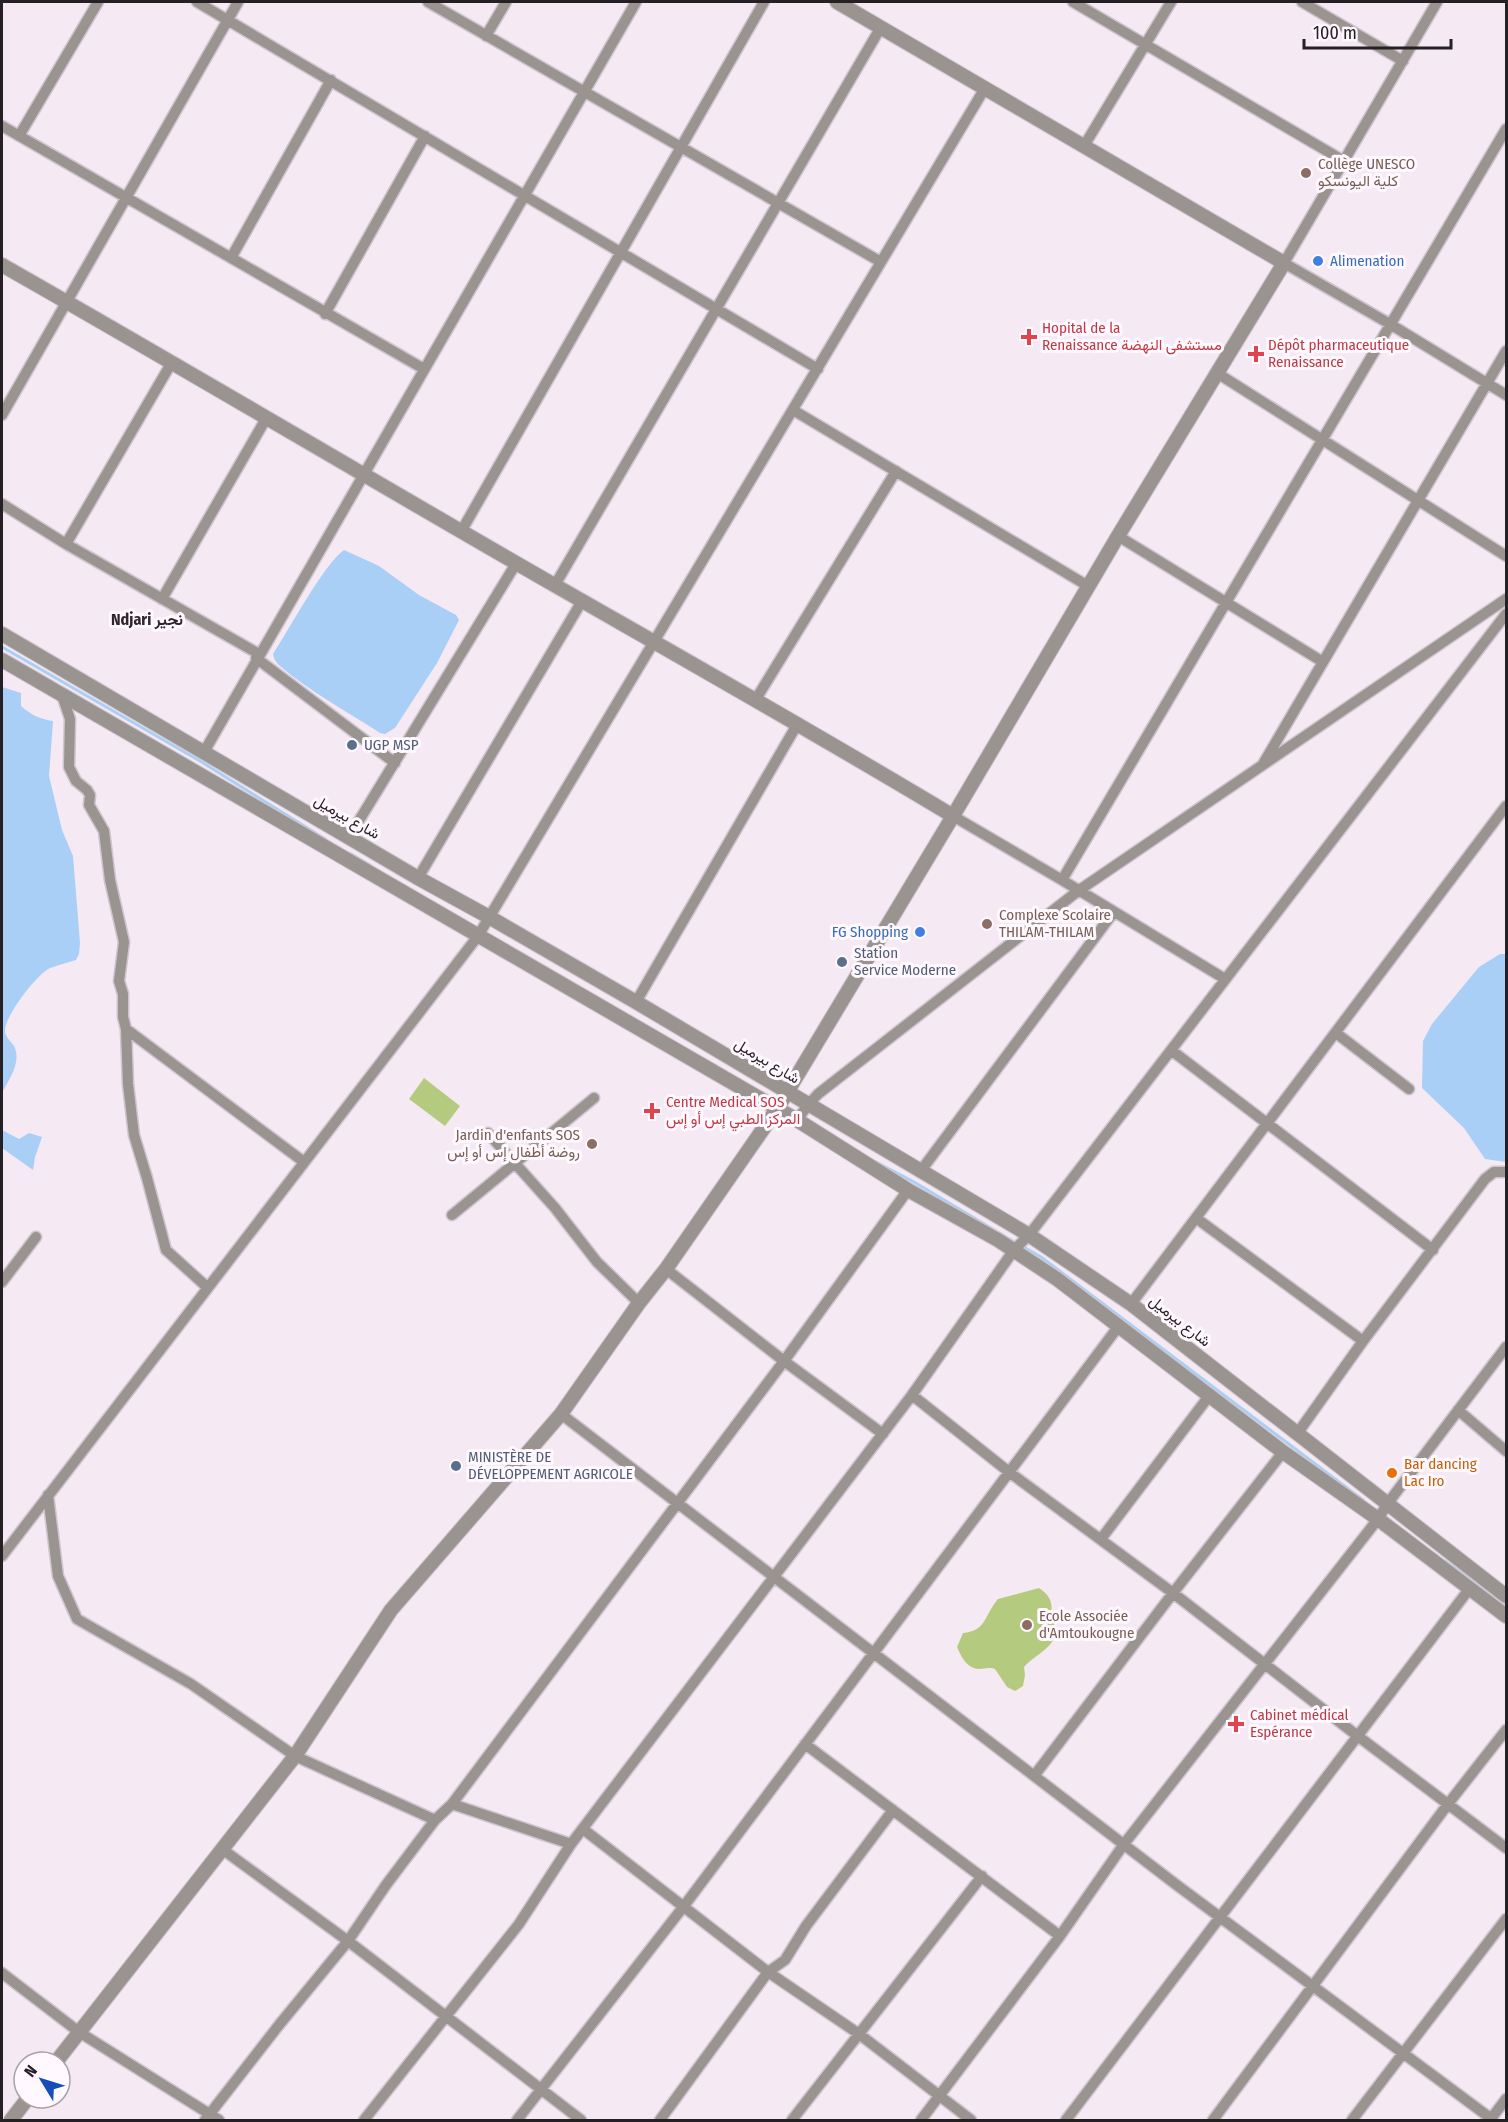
<svg xmlns="http://www.w3.org/2000/svg" width="1508" height="2122" font-family="'Fira Sans Condensed',Vazirmatn,sans-serif">
	<style>
		.green { fill: #b4cb7f }
		.water { fill: #a9cff6 }
		.lines { fill: none; stroke-linecap: round; stroke-linejoin: round }
		.stream { stroke: #a9cff6; stroke-width: 3 }
		.minor-casing { stroke: #cfc5ce; stroke-width: 13 }
		.tertiary-casing { stroke: #cfc5ce; stroke-width: 16 }
		.minor { stroke: #999490; stroke-width: 10 }
		.tertiary { stroke: #999490; stroke-width: 14 }
		.education-dot { fill: #8d6e63; stroke: #fff8fe; stroke-width: 2 }
		.shop-dot { fill: #3f7fe0; stroke: #fff8fe; stroke-width: 2 }
		.health-dot { fill: #e0444e; stroke: #fff8fe; stroke-width: 2 }
		.service-dot { fill: #5c6f8a; stroke: #fff8fe; stroke-width: 2 }
		.food-dot { fill: #e8710a; stroke: #fff8fe; stroke-width: 2 }
		.labels { text-anchor: middle; stroke-width: 6; stroke-linejoin: round; paint-order: stroke }
		.education-label { font-size: 15px; fill: #785e54; stroke: #fff8fe; text-anchor: start }
		.shop-label { font-size: 15px; fill: #366cbe; stroke: #fff8fe; text-anchor: start }
		.health-label { font-size: 15px; fill: #be3a42; stroke: #fff8fe; text-anchor: start }
		.service-label { font-size: 15px; fill: #4e5e75; stroke: #fff8fe; text-anchor: start }
		.street-label { font-size: 15px; fill: #242024; stroke: #fff8fe }
		.food-label { font-size: 15px; fill: #c56008; stroke: #fff8fe; text-anchor: start }
		.neighbourhood-label { font-size: 16px; font-weight: bold; fill: #2f262e; stroke: #fff8fe }
	</style>
	<rect width="100%" height="100%" fill="#f5e9f3"/>
	<path class="green" d="M424,1078L460,1106L445,1126L409,1099Z
		M1039,1588C1050,1595 1054,1604 1050,1616C1067,1643 1040,1650 1024,1667L1025,1675L1023,1686L1015,1691L1007,1687L995,1669C988,1667 985,1669 979,1669C966,1668 961,1656 957,1647L963,1633C987,1631 984,1615 998,1599Z"/>
	<path class="water" d="M344,550L379,566L419,595L456,615L459,620L437,663L395,728L385,734L380,733C348,712 309,691 280,666C276,663 274,659 273,654C289,630 324,564 344,550Z
		M2,687L21,693V706C31,715 40,719 53,721L49,776L62,830L73,856L80,943L79,954L76,960C67,963 58,965 50,968C37,974 4,1017 5,1031C5,1037 11,1041 14,1046C22,1062 9,1079 2,1093Z
		M1500,954H1506V1162L1485,1159L1464,1128L1422,1088L1423,1041L1432,1024L1479,967Z
		M2,1130L19,1139L29,1133L42,1137L35,1157L33,1170L2,1148Z"/>
	<g class="lines">
		<path class="stream" d="M2,647L200,761L325,839
			M351,854L370,865
			M876,1162L914,1182L1016,1243
			M1022,1246L1041,1257L1363,1500
			M1445,1561L1506,1606"/>
		<defs>
			<path id="minor" d="M197,2L818,369
				M428,2L881,262
				M1073,2L1344,161
				M1302,2L1403,61
				M1437,2L1284,263L1390,324L1506,395
				M486,36L506,2
				M2,126L424,369
				M19,136L98,2
				M1084,146L1171,2
				M231,258L331,80
				M325,314L425,136
				M1217,373L1506,556
				M793,410L1088,586
				M2,415L238,2
				M2,504L66,544L259,654
				M462,530L764,2
				M1118,536L1323,662
				M66,544L172,362
				M555,585L881,27
				M162,599L267,417
				M256,658L395,763
				M62,695L70,719L69,767L76,781L87,790L90,795L89,805L104,831L110,880L124,942L119,981L123,994V1017L126,1029L128,1084L134,1135L147,1178L166,1250L208,1288
				M756,699L896,471
				M204,752L636,2
				M1263,764L1506,351
				M953,816L1062,880
				M349,837L517,562
				M418,878L582,601
				M1225,979L1062,880L1506,129
				M636,1002L798,723
				M126,1029L304,1162
				M1336,1033L1409,1089
				M1171,1050L1433,1250
				M797,1120L808,1105L818,1094L1078,891L1506,599
				M488,1133L555,1208L597,1262L639,1303
				M920,1172L1113,913
				M452,1215L594,1098
				M1196,1218L1363,1341
				M666,1269L784,1361L883,1434
				M2,1282L36,1237
				M1131,1304L1506,806
				M912,1395L1009,1472L1173,1593L1359,1737L1506,1848
				M1458,1410L1506,1451
				M561,1414L1178,1886L1493,2120
				M1297,1434L1363,1341L1485,1179L1494,1172H1506
				M48,1495L58,1576L77,1619L191,1684L295,1756L435,1820
				M1101,1539L1209,1396
				M2,1556L478,936L985,88
				M805,1744L1060,1936
				M1034,1776L1173,1593L1283,1452
				M452,1804L571,1844
				M583,1829L768,1972L859,2034L971,2120
				M222,1849L348,1941L581,2120
				M2,1973L79,2032L219,2120
				M205,2120L279,2025L348,1941L386,1885L435,1820L452,1804L784,1361L908,1190
				M364,2120L519,1924L571,1844L912,1395L1014,1250L1029,1235L1506,614
				M517,2120L684,1906L1118,1327
				M660,2120L768,1972L785,1960L806,1926L893,1810
				M792,2120L982,1876
				M921,2120L1060,1936L1124,1844L1378,1519L1388,1503L1506,1347
				M1066,2120L1470,1588
				M1213,2120L1448,1804L1506,1730
				M1352,2120L1506,1919
				M1490,2120L1506,2099"/>
			<path id="tertiary" d="M2,265C187,370 371,480 556,586C689,662 822,737 953,816
				M2,634L418,878L489,917L636,1002L1029,1235L1131,1304L1506,1596
				M2,660L797,1120L908,1190L998,1240L1057,1279L1283,1452L1378,1519L1506,1616
				M56,2062L295,1756L391,1610L561,1414L639,1303L666,1269L777,1109L953,816L1118,536L1284,263L837,2
				M11,2120L28,2098"/>
		</defs>
		<use href="#minor" class="minor-casing"/>
		<use href="#tertiary" class="tertiary-casing"/>
		<use href="#minor" class="minor"/>
		<use href="#tertiary" class="tertiary"/>
	</g>
	<g class="education-dot">
		<circle cx="1306" cy="173" r="6"/>
		<circle cx="987" cy="924" r="6"/>
		<circle cx="592" cy="1144" r="6"/>
		<circle cx="1027" cy="1625" r="6"/>
	</g>
	<g class="shop-dot">
		<circle cx="1318" cy="261" r="6"/>
		<circle cx="920" cy="932" r="6"/>
	</g>
	<g class="health-dot">
		<path d="M1026 328h6v6h6v6h-6v6h-6v-6h-6v-6h6z"/>
		<path d="M1253 345h6v6h6v6h-6v6h-6v-6h-6v-6h6z"/>
		<path d="M649 1102h6v6h6v6h-6v6h-6v-6h-6v-6h6z"/>
		<path d="M1233 1715h6v6h6v6h-6v6h-6v-6h-6v-6h6z"/>
	</g>
	<g class="service-dot">
		<circle cx="352" cy="745" r="6"/>
		<circle cx="842" cy="962" r="6"/>
		<circle cx="456" cy="1466" r="6"/>
	</g>
	<circle class="food-dot" cx="1392" cy="1473" r="6"/>
	<g class="labels">
		<g class="education-label">
			<text x="1318" y="169">Collège UNESCO<tspan x="1318" dy="17">كلية اليونسكو</tspan></text>
			<text x="999" y="920">Complexe Scolaire<tspan x="999" dy="17">THILAM-THILAM</tspan></text>
			<text x="580" y="1140" text-anchor="end">Jardin d'enfants SOS<tspan x="580" dy="17">روضة أطفال إس أو إس</tspan></text>
			<text x="1039" y="1621">Ecole Associée<tspan x="1039" dy="17">d'Amtoukougne</tspan></text>
		</g>
		<g class="shop-label">
			<text x="1330" y="266">Alimenation</text>
			<text x="908" y="937" text-anchor="end">FG Shopping</text>
		</g>
		<g class="health-label">
			<text x="1042" y="333">Hopital de la<tspan x="1042" dy="17">Renaissance مستشفى النهضة</tspan></text>
			<text x="1268" y="350">Dépôt pharmaceutique<tspan x="1268" dy="17">Renaissance</tspan></text>
			<text x="666" y="1107">Centre Medical SOS<tspan x="666" dy="17">المركز الطبي إس أو إس</tspan></text>
			<text x="1250" y="1720">Cabinet médical<tspan x="1250" dy="17">Espérance</tspan></text>
		</g>
		<g class="service-label">
			<text x="364" y="750">UGP MSP</text>
			<text x="854" y="958">Station<tspan x="854" dy="17">Service Moderne</tspan></text>
			<text x="468" y="1462">MINISTÈRE DE<tspan x="468" dy="17">DÉVELOPPEMENT AGRICOLE</tspan></text>
		</g>
		<g class="street-label">
			<text transform="translate(347 817) rotate(30)" y="5">شارع بيرميل</text>
			<text transform="translate(767 1061) rotate(31)" y="5">شارع بيرميل</text>
			<text transform="translate(1180 1321) rotate(38)" y="5">شارع بيرميل</text>
		</g>
		<g class="food-label">
			<text x="1404" y="1469">Bar dancing<tspan x="1404" dy="17">Lac Iro</tspan></text>
		</g>
		<g class="neighbourhood-label">
			<text x="147" y="625">Ndjari نجير</text>
		</g>
	</g>
	<rect width="1508" height="2122" fill="none" stroke="#242024" stroke-width="6"/>
	<g transform="translate(42 2080) rotate(308)"><circle r="28" fill="#fff8fe" stroke="#a7a2a7" stroke-width="1.5"/>
	<path d="M0-4.5L10 22L0 15L-10 22Z" fill="#154eba"/>
	<text y="-9" font-size="16" font-weight="bold" text-anchor="middle" fill="#242024">N</text>
	</g>
	<path d="M1304 39v9h147v-9" fill="none" stroke="#242024" stroke-width="3"/>
	<text x="1313" y="39" font-size="18" fill="#242024" stroke="#fff8fe" stroke-width="4.5" paint-order="stroke">100 m</text>
</svg>
